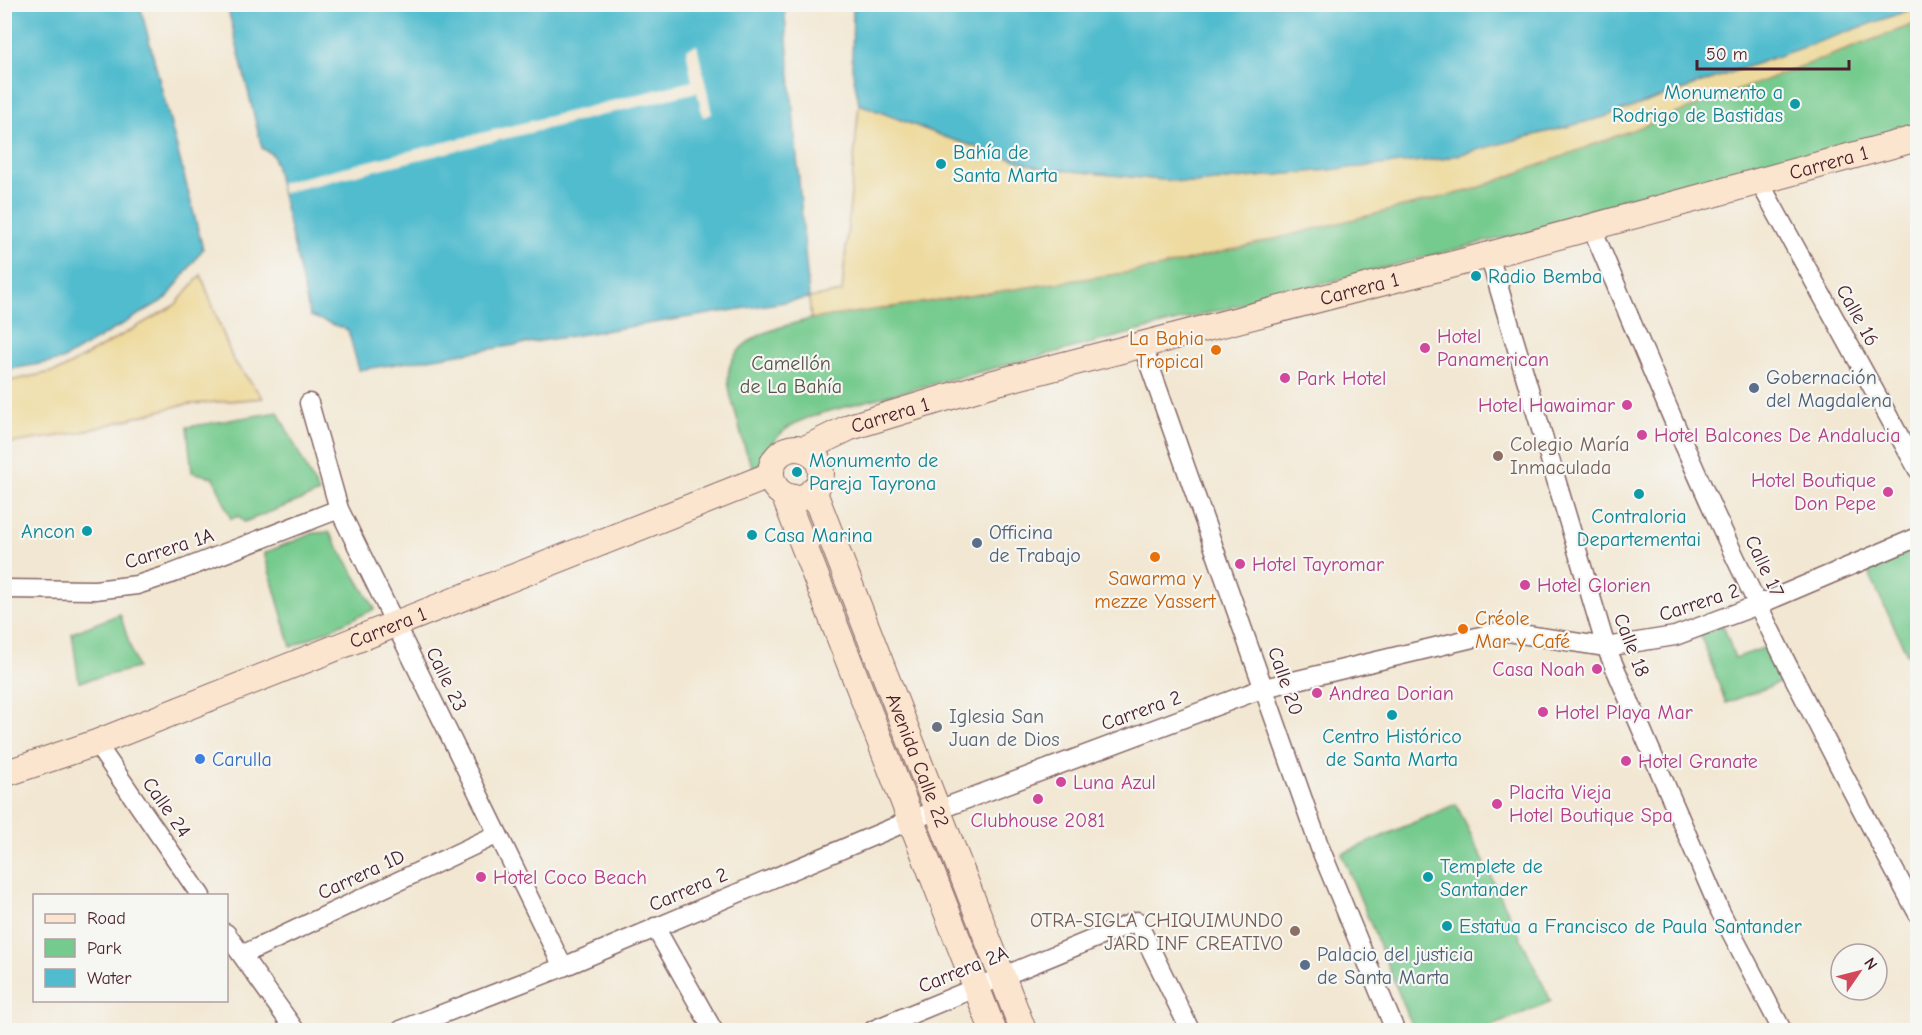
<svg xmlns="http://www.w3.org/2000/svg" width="1922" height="1035" font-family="'Comic Neue',sans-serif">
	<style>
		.green { fill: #75ca8d; stroke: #60745c; stroke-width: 1.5 }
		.sand { fill: #eeda9e; stroke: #9c7c64; stroke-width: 1.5 }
		.water { fill: #51bcce; stroke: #4e6e7c; stroke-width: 1.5 }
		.pier { fill: #f2e7d2 }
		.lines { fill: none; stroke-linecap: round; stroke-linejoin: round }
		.street-casing { stroke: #856565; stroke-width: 21 }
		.secondary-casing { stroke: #856565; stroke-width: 28 }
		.street { stroke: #fff; stroke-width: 18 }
		.secondary { stroke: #fbe5cf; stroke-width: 26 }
		.culture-dot { fill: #0f9aa8; stroke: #f6f6f2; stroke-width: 2 }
		.hotel-dot { fill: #d1479c; stroke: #f6f6f2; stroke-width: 2 }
		.food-dot { fill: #e8710a; stroke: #f6f6f2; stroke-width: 2 }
		.service-dot { fill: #5c6f8a; stroke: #f6f6f2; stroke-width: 2 }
		.education-dot { fill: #8d6e63; stroke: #f6f6f2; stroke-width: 2 }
		.worship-dot { fill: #6b7280; stroke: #f6f6f2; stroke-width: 2 }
		.shop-dot { fill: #3f7fe0; stroke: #f6f6f2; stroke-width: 2 }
		.labels { text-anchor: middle; stroke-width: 4.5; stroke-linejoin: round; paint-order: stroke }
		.culture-label { font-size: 20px; fill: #0d838f; stroke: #f6f6f2; text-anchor: start }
		.street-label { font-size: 20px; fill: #4a1f2b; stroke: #f6f6f2 }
		.hotel-label { font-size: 20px; fill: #b23c85; stroke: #f6f6f2; text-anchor: start }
		.food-label { font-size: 20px; fill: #c56008; stroke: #f6f6f2; text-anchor: end }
		.park-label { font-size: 20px; fill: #575248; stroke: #f6f6f2 }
		.service-label { font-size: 20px; fill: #4e5e75; stroke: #f6f6f2; text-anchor: start }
		.education-label { font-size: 20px; fill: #785e54; stroke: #f6f6f2; text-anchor: start }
		.worship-label { font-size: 20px; fill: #5b616d; stroke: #f6f6f2; text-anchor: start }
		.shop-label { font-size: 20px; fill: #366cbe; stroke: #f6f6f2; text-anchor: start }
	</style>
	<rect width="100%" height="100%" fill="#f6f6f2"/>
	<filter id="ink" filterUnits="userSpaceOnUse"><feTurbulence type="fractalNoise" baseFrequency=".0167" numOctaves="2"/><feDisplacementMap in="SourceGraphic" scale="12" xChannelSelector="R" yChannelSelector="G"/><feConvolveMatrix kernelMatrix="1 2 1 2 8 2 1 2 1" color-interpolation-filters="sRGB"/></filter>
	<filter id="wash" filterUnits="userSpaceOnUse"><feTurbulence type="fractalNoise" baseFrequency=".008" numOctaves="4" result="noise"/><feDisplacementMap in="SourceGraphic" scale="24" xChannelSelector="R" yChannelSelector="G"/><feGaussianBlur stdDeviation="1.35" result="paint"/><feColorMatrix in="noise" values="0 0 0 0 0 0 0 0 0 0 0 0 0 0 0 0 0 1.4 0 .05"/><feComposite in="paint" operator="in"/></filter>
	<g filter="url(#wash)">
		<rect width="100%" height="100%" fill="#f2e7d2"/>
		<path class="green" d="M1917,23V125L1593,220L1484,242L855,404C829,412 792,417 775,440V448L755,470C744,453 741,433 736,414C733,405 730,396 729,387C721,339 776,328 811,319L1157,268L1475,189Z
			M278,412L319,493L244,522L239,516L231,519L214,478L192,472L187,427Z
			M329,532L375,609L291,647L264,553L314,533Z
			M1917,543V649L1907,654L1866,567Z
			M120,614L137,668L79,682L72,633Z
			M1723,625L1735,658L1769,646L1782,682L1726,703L1700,634Z
			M1456,804L1551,1001L1483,1030H1414L1342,854Z"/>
		<path class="sand" d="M1917,7V23L1475,189L1157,268L811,319L809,298L842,292L859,104L948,138L1041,168L1194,183L1442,159L1604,117Z
			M201,275L233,360L263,398L181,405L78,433L5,444V382L61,370L175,305Z"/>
		<path class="water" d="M5,4L140,5L203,249L167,298L62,360L5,370Z
			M227,5H784L809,298L359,370L348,330L310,316L273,155L262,148Z
			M853,5L1917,4L1918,7L1604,117L1442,159L1194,183L1041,168L948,138L859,104L852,68Z"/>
		<path class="pier" d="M697,45L712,114L703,117L697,92L282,193L280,183L692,81L686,49Z"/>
	</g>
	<g filter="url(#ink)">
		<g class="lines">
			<defs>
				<path id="street" d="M1760,183L1918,470
					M1592,228C1632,323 1671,418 1714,512C1777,649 1846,782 1918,914
					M1489,255L1606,647L1720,911L1782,1030
					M1142,344L1320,848L1395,1030
					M309,403L339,509L563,967
					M4,589L95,590L137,585L171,574L339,509
					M96,743L201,896
					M655,927L713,1030
					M226,933L295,1030
					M242,955L498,834
					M401,1030L563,967L911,820L1264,688L1502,631L1606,647L1675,636L1758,605L1918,537
					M873,1030L1137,921L1190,1030"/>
				<g id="secondary">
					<circle cx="796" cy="473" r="25"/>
					<path id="s1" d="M805,449L850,427L994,383L1489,255L1918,138"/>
					<path id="s2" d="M813,490L1023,1030"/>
					<path d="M784,495L993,1030"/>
					<path id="s3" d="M4,774L96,743L771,475"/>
				</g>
			</defs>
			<use href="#street" class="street-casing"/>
			<use href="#secondary" class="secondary-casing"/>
			<use href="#street" class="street"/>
			<use href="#secondary" class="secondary"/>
		</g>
	</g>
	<g class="culture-dot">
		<circle cx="1795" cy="104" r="6"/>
		<circle cx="941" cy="164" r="6"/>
		<circle cx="1476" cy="276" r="6"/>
		<circle cx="797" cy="472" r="6"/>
		<circle cx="1639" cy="494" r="6"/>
		<circle cx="87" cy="531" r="6"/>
		<circle cx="752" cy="535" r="6"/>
		<circle cx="1392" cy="715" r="6"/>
		<circle cx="1428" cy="877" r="6"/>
		<circle cx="1447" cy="926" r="6"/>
	</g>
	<g class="hotel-dot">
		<circle cx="1425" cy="348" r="6"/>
		<circle cx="1285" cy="378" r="6"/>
		<circle cx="1627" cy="405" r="6"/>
		<circle cx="1642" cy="435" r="6"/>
		<circle cx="1888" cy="492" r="6"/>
		<circle cx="1240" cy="564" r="6"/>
		<circle cx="1525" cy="585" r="6"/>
		<circle cx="1597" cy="669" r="6"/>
		<circle cx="1317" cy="693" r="6"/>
		<circle cx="1543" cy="712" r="6"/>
		<circle cx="1626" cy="761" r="6"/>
		<circle cx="1061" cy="782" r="6"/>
		<circle cx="1038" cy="799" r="6"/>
		<circle cx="1497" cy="804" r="6"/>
		<circle cx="481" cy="877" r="6"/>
	</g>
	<g class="food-dot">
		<circle cx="1216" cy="350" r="6"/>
		<circle cx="1155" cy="557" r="6"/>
		<circle cx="1463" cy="629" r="6"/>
	</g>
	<g class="service-dot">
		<circle cx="1754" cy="388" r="6"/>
		<circle cx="977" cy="543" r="6"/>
		<circle cx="1305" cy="965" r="6"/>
	</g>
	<g class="education-dot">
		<circle cx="1498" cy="456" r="6"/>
		<circle cx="1295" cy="931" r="6"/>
	</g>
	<circle class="worship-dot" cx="937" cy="727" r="6"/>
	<circle class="shop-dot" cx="200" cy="759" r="6"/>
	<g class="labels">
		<g class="culture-label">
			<text x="1783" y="99" text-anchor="end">Monumento a<tspan x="1783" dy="23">Rodrigo de Bastidas</tspan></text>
			<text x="953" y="159">Bahía de<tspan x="953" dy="23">Santa Marta</tspan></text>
			<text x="1488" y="283">Radio Bemba</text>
			<text x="809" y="467">Monumento de<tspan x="809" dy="23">Pareja Tayrona</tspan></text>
			<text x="1639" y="523" text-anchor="middle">Contraloria<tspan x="1639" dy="23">Departementai</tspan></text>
			<text x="75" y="538" text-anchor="end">Ancon</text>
			<text x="764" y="542">Casa Marina</text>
			<text x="1392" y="743" text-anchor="middle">Centro Histórico<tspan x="1392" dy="23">de Santa Marta</tspan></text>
			<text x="1440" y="873">Templete de<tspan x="1440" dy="23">Santander</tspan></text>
			<text x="1459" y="933">Estatua a Francisco de Paula Santander</text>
		</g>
		<g class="street-label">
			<text dy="7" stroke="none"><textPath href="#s1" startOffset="1064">Carrera 1</textPath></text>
			<text dy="7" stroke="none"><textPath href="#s1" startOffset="578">Carrera 1</textPath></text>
			<text transform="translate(1858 315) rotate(61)" y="7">Calle 16</text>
			<text dy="7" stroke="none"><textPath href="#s1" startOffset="92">Carrera 1</textPath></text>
			<text transform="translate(169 548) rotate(-18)" y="7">Carrera 1A</text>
			<text transform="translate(1765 566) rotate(65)" y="7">Calle 17</text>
			<text transform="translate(1699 602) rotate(-18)" y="7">Carrera 2</text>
			<text dy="7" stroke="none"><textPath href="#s3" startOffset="411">Carrera 1</textPath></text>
			<text transform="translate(1632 645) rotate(69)" y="7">Calle 18</text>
			<text transform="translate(447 679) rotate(64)" y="7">Calle 23</text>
			<text transform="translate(1286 681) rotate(71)" y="7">Calle 20</text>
			<text transform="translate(1141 710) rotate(-20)" y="7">Carrera 2</text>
			<text dy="7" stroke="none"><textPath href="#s2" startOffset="290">Avenida Calle 22</textPath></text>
			<text transform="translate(167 807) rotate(55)" y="7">Calle 24</text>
			<text transform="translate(361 874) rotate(-25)" y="7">Carrera 1D</text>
			<text transform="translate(688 889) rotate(-23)" y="7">Carrera 2</text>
			<text transform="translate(963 969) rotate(-22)" y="7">Carrera 2A</text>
		</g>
		<g class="hotel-label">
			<text x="1437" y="343">Hotel<tspan x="1437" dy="23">Panamerican</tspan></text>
			<text x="1297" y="385">Park Hotel</text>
			<text x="1615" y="412" text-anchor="end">Hotel Hawaimar</text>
			<text x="1654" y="442">Hotel Balcones De Andalucia</text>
			<text x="1876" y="487" text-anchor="end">Hotel Boutique<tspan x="1876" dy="23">Don Pepe</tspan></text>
			<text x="1252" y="571">Hotel Tayromar</text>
			<text x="1537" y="592">Hotel Glorien</text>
			<text x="1585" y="676" text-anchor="end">Casa Noah</text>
			<text x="1329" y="700">Andrea Dorian</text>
			<text x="1555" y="719">Hotel Playa Mar</text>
			<text x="1638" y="768">Hotel Granate</text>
			<text x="1073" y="789">Luna Azul</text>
			<text x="1509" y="799">Placita Vieja<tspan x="1509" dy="23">Hotel Boutique Spa</tspan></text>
			<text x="1038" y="827" text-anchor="middle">Clubhouse 2081</text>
			<text x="493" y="884">Hotel Coco Beach</text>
		</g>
		<g class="food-label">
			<text x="1204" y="345">La Bahia<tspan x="1204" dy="23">Tropical</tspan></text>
			<text x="1155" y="585" text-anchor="middle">Sawarma y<tspan x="1155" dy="23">mezze Yassert</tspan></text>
			<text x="1475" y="625" text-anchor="start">Créole<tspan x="1475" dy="23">Mar y Café</tspan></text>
		</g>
		<g class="park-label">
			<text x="791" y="370">Camellón<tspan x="791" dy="23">de La Bahía</tspan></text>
		</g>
		<g class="service-label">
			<text x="1766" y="384">Gobernación<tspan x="1766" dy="23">del Magdalena</tspan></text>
			<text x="989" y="539">Officina<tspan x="989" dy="23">de Trabajo</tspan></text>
			<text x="1317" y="961">Palacio del justicia<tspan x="1317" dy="23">de Santa Marta</tspan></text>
		</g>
		<g class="education-label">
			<text x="1510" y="451">Colegio María<tspan x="1510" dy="23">Inmaculada</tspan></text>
			<text x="1283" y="927" text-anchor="end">OTRA-SIGLA CHIQUIMUNDO<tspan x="1283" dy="23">JARD INF CREATIVO</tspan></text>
		</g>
		<g class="worship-label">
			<text x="949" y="723">Iglesia San<tspan x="949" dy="23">Juan de Dios</tspan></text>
		</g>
		<g class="shop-label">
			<text x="212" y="766">Carulla</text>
		</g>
	</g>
	<rect width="1922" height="1035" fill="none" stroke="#f6f6f2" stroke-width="24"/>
	<rect x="33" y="894" width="195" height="108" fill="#f6f6f2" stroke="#b1a0a2" stroke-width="1.5"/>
	<rect x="45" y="914" width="30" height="9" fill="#fbe5cf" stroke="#b1a0a2" stroke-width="1.5"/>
	<text x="87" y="924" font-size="18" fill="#4a1f2b">Road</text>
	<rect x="45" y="939" width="30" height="18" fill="#75ca8d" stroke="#b1a0a2" stroke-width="1.5"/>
	<text x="87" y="954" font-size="18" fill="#4a1f2b">Park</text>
	<rect x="45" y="969" width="30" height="18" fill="#51bcce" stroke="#b1a0a2" stroke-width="1.5"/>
	<text x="87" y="984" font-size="18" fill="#4a1f2b">Water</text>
	<g transform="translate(1859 972) rotate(55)"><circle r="28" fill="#f6f6f2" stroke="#b1a0a2" stroke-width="1.5"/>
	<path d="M0-4.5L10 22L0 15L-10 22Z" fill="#d1495b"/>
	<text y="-9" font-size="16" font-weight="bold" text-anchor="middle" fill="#4a1f2b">N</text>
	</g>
	<path d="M1697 60v9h152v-9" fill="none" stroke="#4a1f2b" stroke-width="3"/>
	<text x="1706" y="60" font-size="18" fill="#4a1f2b" stroke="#f6f6f2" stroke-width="4.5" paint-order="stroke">50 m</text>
</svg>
